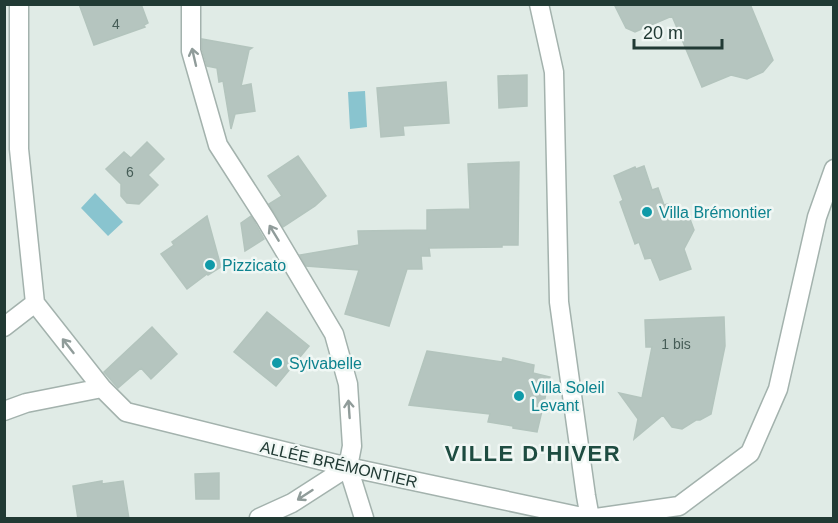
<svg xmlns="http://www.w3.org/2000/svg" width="838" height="523" font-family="Helvetica,sans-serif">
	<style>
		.water { fill: #89c4cf }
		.building { fill: #b5c5bf; stroke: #b3c4bd; stroke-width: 1.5 }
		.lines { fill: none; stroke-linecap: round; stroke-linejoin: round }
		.minor-casing { stroke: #a3b2ad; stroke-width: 21 }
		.minor { stroke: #fff; stroke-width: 18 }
		.oneway { stroke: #909c9a }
		.culture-dot { fill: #0f9aa8; stroke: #f0f7f4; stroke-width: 2 }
		.labels { text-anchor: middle; stroke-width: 5; stroke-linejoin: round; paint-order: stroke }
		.number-label { font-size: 14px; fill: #465d57 }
		.culture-label { font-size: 16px; fill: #0d838f; stroke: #f0f7f4; text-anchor: start }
		.street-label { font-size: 16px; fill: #213a34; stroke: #f0f7f4 }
		.district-label { font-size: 22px; font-weight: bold; letter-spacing: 1.5px; fill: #1e4c41; stroke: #f0f7f4 }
	</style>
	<rect width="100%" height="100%" fill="#e0ebe6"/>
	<path class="water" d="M365,91L367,127L350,129L348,92Z
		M95,193L123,222L108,236L81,208Z"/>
	<path class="building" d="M79,4H141L148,23L144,25L145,27L94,45Z
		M614,4H750L773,60L763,72L747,79L731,75L702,87L672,16L635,32L626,28Z
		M202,39L252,48L249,50L241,86L251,84L255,111L235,114L231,129L223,81L219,82L217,68L207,66L202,49Z
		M527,75V106L499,108L498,76Z
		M446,82L449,123L403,126L404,135L381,137L377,88Z
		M147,142L164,159L148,175L158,185L139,204L127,203L121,196V184L106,169L124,152L131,158Z
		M298,156L326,196L315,206L283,227L269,204L282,196L268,176Z
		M519,162L518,245H502V247L429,248L430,256H421L422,269H407L389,326L345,314L359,270L306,266L300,255L359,245L358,231L427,230V210L470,209L468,164Z
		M644,166L652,190L658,188L664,205L668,204L672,214L690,219L694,230L684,249L691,269L660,280L651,258L645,259L639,242L635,244L620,202L623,200L614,176L635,167L636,169Z
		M207,216L221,267L208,275L207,274L187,289L161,254L174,245L172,242Z
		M251,216L264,239L245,251L241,223Z
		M267,312L309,346L276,386L234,352Z
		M724,317L725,346L711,414L700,420H696L682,429L672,427L663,415L634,439L638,419L619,393L642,398L652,347H646L645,320Z
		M152,327L177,354L151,379L141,368L118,388L104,372Z
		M427,351L502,362L503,358L534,365L533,373L550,377L537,432L513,428V426L488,422L490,414L409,405Z
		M219,473V499H196L195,474Z
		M102,481V484L123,481L129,519H78L73,486Z"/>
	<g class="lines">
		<defs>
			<path id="minor" d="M19,4V149L35,303
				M191,4V51L218,145L265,218L334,334L348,384L352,446L348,467L364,518
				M539,4L554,72L559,302L586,496L590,518
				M35,303L102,388L126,412L348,467L587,518
				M4,327L35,303
				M4,411L26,403L102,388
				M259,518L292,503L348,467
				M596,518L679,506L750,453L778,389L817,217L834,169"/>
		</defs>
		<use href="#minor" class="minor-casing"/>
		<use href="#minor" class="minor"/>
	</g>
	<defs><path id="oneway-shaft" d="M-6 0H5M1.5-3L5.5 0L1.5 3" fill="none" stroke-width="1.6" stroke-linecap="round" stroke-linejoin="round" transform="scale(1.5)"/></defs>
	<g class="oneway">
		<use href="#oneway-shaft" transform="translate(194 57) rotate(-103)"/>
		<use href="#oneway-shaft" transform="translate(274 233) rotate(-121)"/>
		<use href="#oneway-shaft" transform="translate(68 346) rotate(-128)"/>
		<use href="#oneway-shaft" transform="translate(349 409) rotate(-94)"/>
		<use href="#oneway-shaft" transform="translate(305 495) rotate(147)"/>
	</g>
	<g class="culture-dot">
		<circle cx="647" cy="212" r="6"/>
		<circle cx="210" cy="265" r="6"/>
		<circle cx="277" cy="363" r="6"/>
		<circle cx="519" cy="396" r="6"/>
	</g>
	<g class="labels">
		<g class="number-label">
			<text x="116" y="29">4</text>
			<text x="130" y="177">6</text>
			<text x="676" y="349">1 bis</text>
		</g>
		<g class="culture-label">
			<text x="659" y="218">Villa Brémontier</text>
			<text x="222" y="271">Pizzicato</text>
			<text x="289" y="369">Sylvabelle</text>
			<text x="531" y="393">Villa Soleil<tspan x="531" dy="18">Levant</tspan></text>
		</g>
		<g class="street-label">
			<text transform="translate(339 464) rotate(13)" y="6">ALLÉE BRÉMONTIER</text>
		</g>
		<g class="district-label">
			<text x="533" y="461">VILLE D'HIVER</text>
		</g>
	</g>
	<rect width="838" height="523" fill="none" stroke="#213a34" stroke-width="12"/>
	<path d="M634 39v9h88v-9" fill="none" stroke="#213a34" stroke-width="3"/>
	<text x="643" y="39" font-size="18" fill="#213a34" stroke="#f0f7f4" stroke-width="4.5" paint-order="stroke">20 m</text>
</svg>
